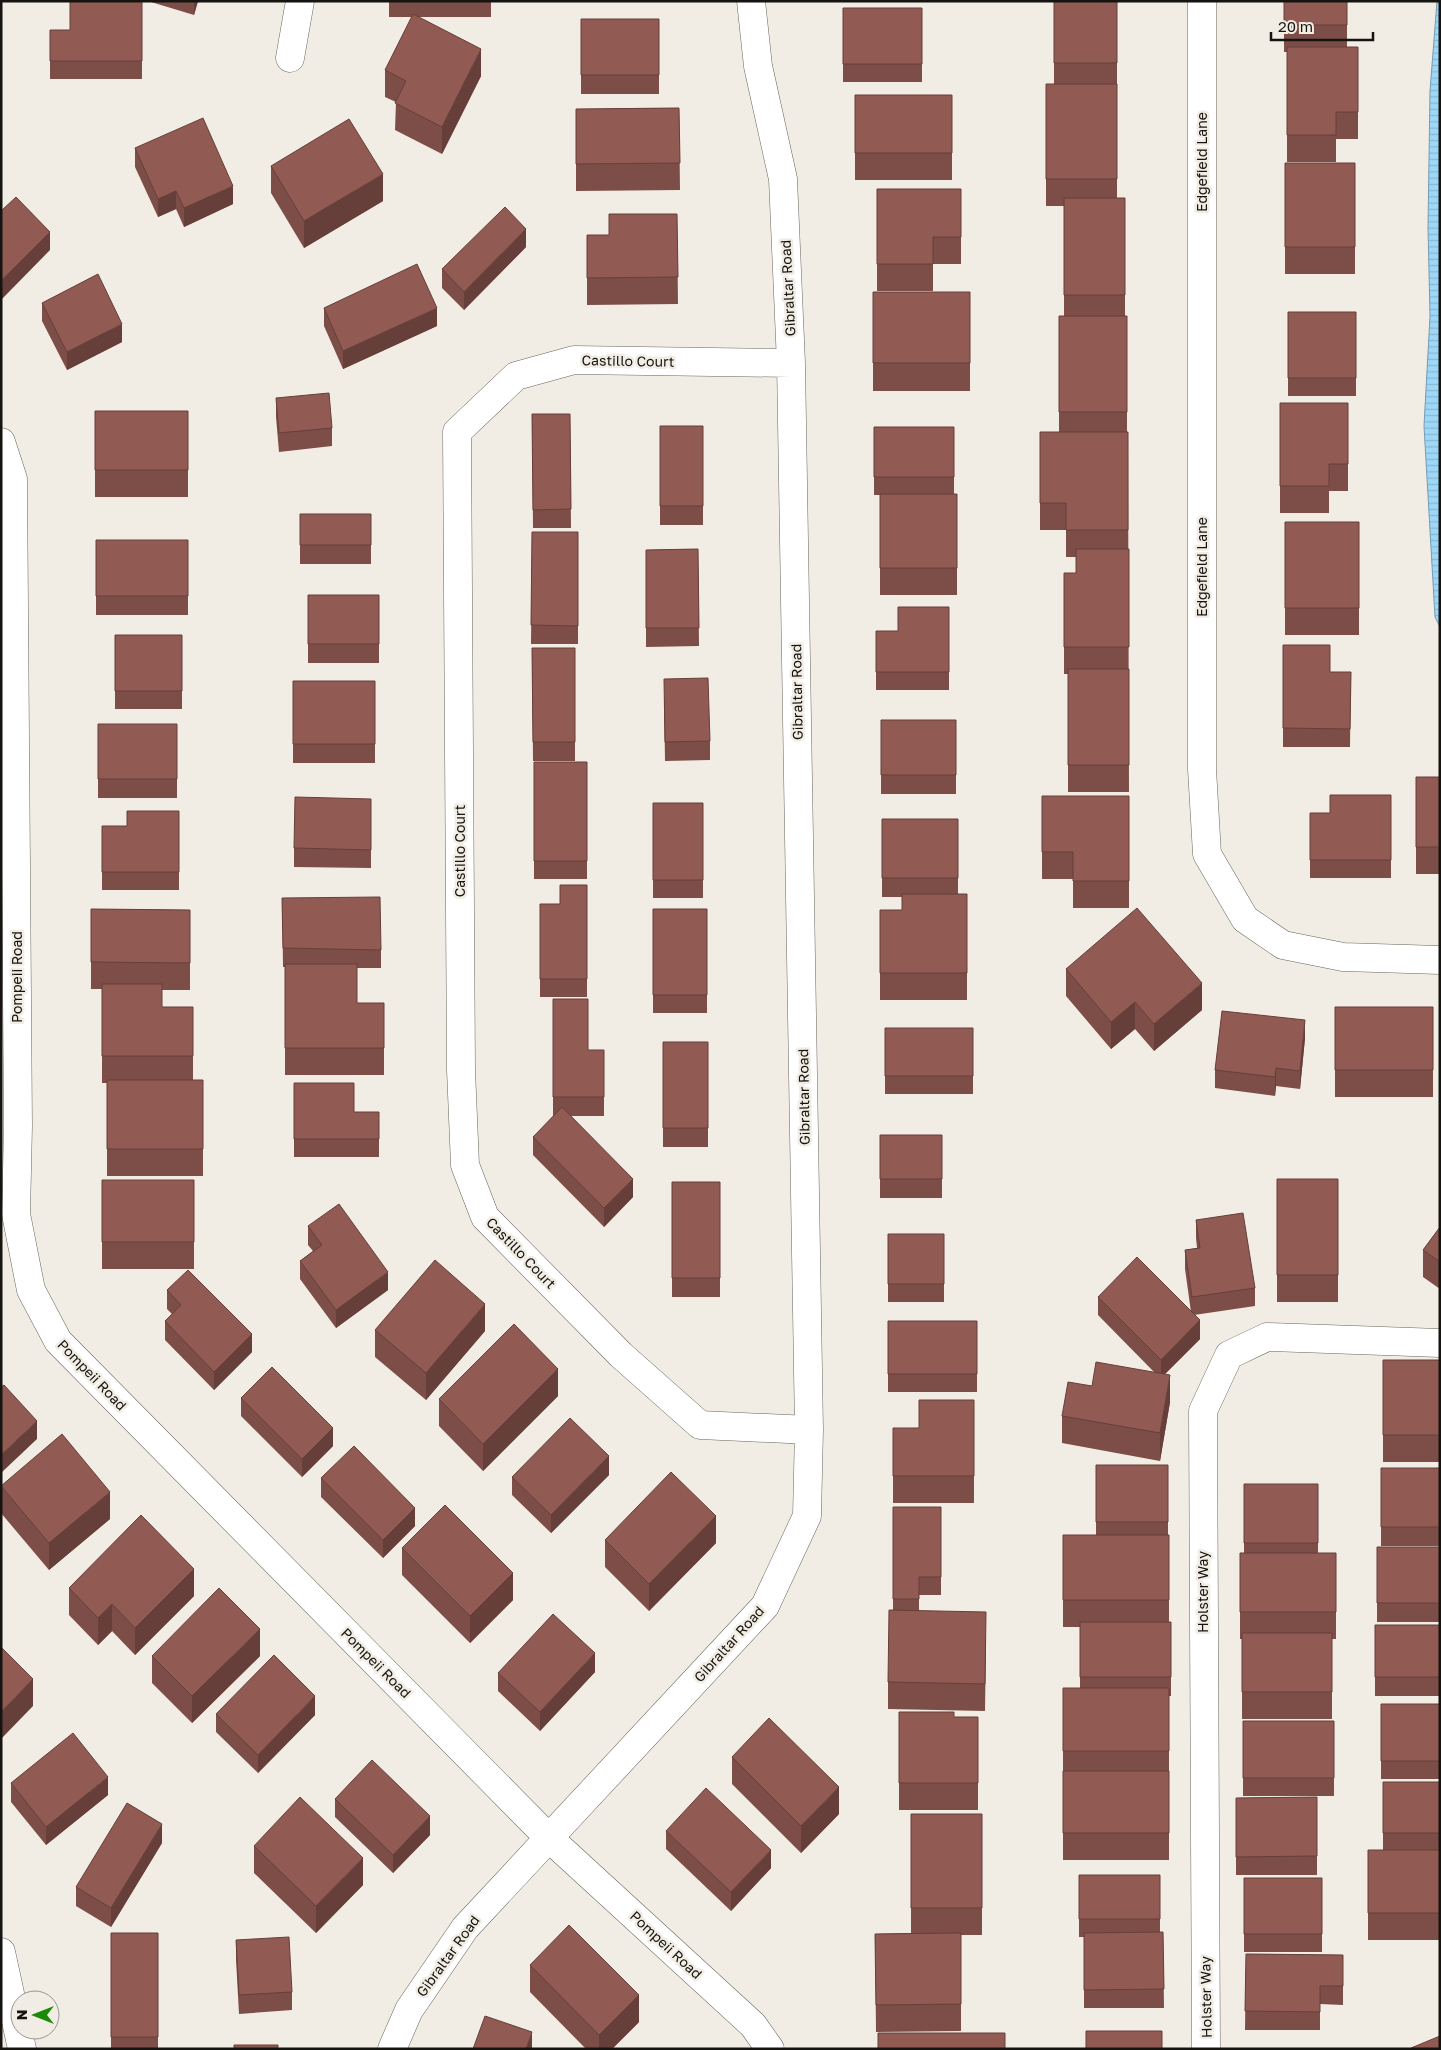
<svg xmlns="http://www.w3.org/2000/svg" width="1441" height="2050" font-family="'Golos Text',sans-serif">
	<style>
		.water { fill: url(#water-rules); stroke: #759cb2 }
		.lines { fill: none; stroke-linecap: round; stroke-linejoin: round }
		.street-casing { stroke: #69655d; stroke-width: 29 }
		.street { stroke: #fff; stroke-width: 28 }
		.wall { fill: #7d4d47 }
		.shaded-wall { fill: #663f3a }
		.building { fill: #915a53; stroke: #663f3a }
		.labels { text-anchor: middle; stroke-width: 5; stroke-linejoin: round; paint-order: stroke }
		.street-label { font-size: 14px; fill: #151411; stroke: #f2ede4 }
	</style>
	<defs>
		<pattern id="water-rules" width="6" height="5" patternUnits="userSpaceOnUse" patternTransform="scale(1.25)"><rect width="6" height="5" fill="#9ed7f7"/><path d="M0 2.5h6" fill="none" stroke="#87b8d3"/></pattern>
	</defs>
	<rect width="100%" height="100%" fill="#f2ede4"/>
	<path class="water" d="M1437,1H1440V627L1435,617L1424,426L1430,316L1428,227L1430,91Z"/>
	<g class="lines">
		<defs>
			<path id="street" d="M1202,1V769L1207,854L1245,919L1283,945L1343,957L1440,960
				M290,58L300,1
				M791,363L574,360L516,376L457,432L461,1070L465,1165L485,1217L621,1355L700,1425L809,1430
				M1,442L13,479L18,1126L16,1214L31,1290L58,1341L549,1838L753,2025L770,2049
				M1,1952L22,2049
				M392,2049L409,2010L465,1928L765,1606L807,1516L809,1430L791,363L783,179L758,66L751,1
				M1206,2049L1203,1411L1229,1355L1267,1337L1440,1343"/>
		</defs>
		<use href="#street" class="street-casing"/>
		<use href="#street" class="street"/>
	</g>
	<path class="wall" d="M142,1V79H50V30H70Z
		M151,1H198L194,15L151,2Z
		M389,1H491V17H419L481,76L442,154L395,130L396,102L385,97V70L412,17H389Z
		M1054,1H1117V198H1125V316H1127V432H1128L1129,792H1068V674H1064V573H1076V557H1066V530H1040V432H1059V316H1064V206H1046V84H1054Z
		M1284,1H1347V47H1358V139H1336V162H1287V52H1284Z
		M843,8H922V82H843Z
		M581,19H659V94H581Z
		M855,95H952V180H855Z
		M679,108L680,190L576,191V109Z
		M135,148L233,204L184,227L176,209L158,217L135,167Z
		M1285,163H1355V274H1285Z
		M271,166L383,201L304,248L271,193Z
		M877,189H961V264H933V291H877Z
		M677,214L678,304L587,305V235H609Z
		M526,247L464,310L442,288V269Z
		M873,292H970V391H873Z
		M42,303L122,342L67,370L42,321Z
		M324,308L437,326L343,369L324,326Z
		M1288,312H1356V396H1288Z
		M276,398L332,428V446L279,452L276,417Z
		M1280,403H1348V491H1329V513H1280Z
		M95,411H188V497H95Z
		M532,414H570L571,528H533Z
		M660,426H703V525H660Z
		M874,427H954V494H957V595H880V495H874Z
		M300,514H371V564H300Z
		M1285,522H1359V635H1285Z
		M532,532H578V644H531Z
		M96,540H188V615H96Z
		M698,549L699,646L646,647V550Z
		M308,595H379V663H308Z
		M949,607V690H876V631H898Z
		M115,635H182V709H115Z
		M1283,645L1330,672H1351L1350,747H1283Z
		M532,648H575V761H533Z
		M293,681H375V763H293Z
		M664,697L710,741V760L665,761Z
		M881,720H956V794H881Z
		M98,724H177V798H98Z
		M534,762H587V879H534Z
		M1416,777H1440V874H1416Z
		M1391,795V878H1310V813H1330Z
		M1042,796H1129V908H1073V879H1042Z
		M371,799V868L294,867V848Z
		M653,803H703V898H653Z
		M179,811V890H102V826H127Z
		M882,819H958V894H967V1000H880V910H902V897H882Z
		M587,885V997H540V904H560Z
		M282,898L381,950V968H357V1003H384V1075H285V967H283Z
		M91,909L190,910V990H162V1007H193V1080H203V1176H107V1083H102V989H91Z
		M653,909H707V1013H653Z
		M1066,969L1202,1010L1154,1051L1135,1029L1111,1049L1066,996Z
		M553,999L588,1050H604V1116H570L633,1197L604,1227L533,1155V1137L554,1116H553Z
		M1335,1007H1433V1097H1335Z
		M885,1028H973V1094H885Z
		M1305,1038L1300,1089L1276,1086L1275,1096L1215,1088V1070Z
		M663,1042H708V1147H663Z
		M294,1083L354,1112H379V1157H294Z
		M880,1135H942V1198H880Z
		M1277,1179H1338V1302H1277Z
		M102,1180H194V1269H102Z
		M672,1182H720V1297H672Z
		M1196,1220L1255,1288V1306L1194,1315L1200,1339L1165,1374L1170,1402L1160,1461L1062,1443V1416L1092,1386L1155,1373L1098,1315V1297L1191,1312L1185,1269V1250L1197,1248L1196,1238Z
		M308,1226L388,1290L336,1328L300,1279V1261L313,1251L308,1245Z
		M1440,1227V1289L1423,1277V1250Z
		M888,1234H944V1302H888Z
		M167,1290L252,1352L214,1390L165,1340V1321L172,1314L167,1309Z
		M888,1321H977V1392H888Z
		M375,1330L485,1331L426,1400L375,1357Z
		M1383,1360H1440V1462H1383Z
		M558,1396L483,1471L439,1426V1399Z
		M241,1398L333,1446L302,1477L241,1416Z
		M974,1400V1503H893V1428H919Z
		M1096,1465H1168V1535H1169V1622H1171V1696H1169V1860H1063V1688H1080V1627H1063V1535H1096Z
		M1381,1468H1440V1546H1381Z
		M609,1475L551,1533L512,1495V1477Z
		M321,1478L415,1526L383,1558L321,1497Z
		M1244,1484H1318V1553H1336V1639H1332V1719H1242V1639H1240V1553H1244Z
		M1,1486L110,1519L49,1570L1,1513Z
		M893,1507H941V1595H919V1611L986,1639L985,1711L888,1709V1682L893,1610Z
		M605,1540L716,1543L649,1611L605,1567Z
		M1377,1547H1440V1622H1377Z
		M402,1548L513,1600L470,1643L402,1575Z
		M69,1588L194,1596L135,1655L112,1631L98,1645L69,1615Z
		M1375,1625H1440V1696H1375Z
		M152,1656H260L192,1723L152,1683Z
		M595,1672L540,1731L498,1691V1673Z
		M1381,1704H1440V1779H1381Z
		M899,1712L954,1717H978V1810H899Z
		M216,1714L315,1715L258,1773L216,1732Z
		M1243,1721H1334V1796H1243Z
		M732,1757L839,1814L801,1853L732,1784Z
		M1383,1782H1440V1940H1368V1850H1383Z
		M11,1783L108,1795L46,1845L11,1802Z
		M1317,1797V1875H1236V1798Z
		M335,1799L430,1835L393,1873L335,1817Z
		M911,1814H982V1935H961V2031L876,2032L875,1934L911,1933Z
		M666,1831L771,1868L731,1911L666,1849Z
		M162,1843L111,1927L76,1906V1887Z
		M254,1846L363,1885L316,1933L254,1873Z
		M1079,1875H1160V1932H1163L1164,2008H1084V1937H1079Z
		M1244,1878H1322V1952H1244Z
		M111,1933H158V2049H111Z
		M236,1940L292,1992V2010L239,2014L236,1959Z
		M1246,1954L1343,1955V2005L1320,2004V2030H1245Z
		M530,1965L639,2022L612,2049H586L530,1992Z"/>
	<path class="shaded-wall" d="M194,1H198L194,15Z
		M481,49V76L442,154V127Z
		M383,174V201L304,248V221Z
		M233,186V204L184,227V208Z
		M176,191V209L158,217V199Z
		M526,229V247L464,310V292Z
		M50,232V250L1,300V281Z
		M437,308V326L343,369V351Z
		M122,324V342L67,370V352Z
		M1202,983V1010L1154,1051V1024Z
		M1135,1002V1029L1111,1049V1022Z
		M1305,1020V1038L1300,1089V1071Z
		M1276,1068V1086L1275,1096V1077Z
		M633,1179V1197L604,1227V1208Z
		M388,1272V1290L336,1328V1310Z
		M485,1304V1331L426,1400V1373Z
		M1200,1320V1339L1161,1378V1360Z
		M252,1334V1352L214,1390V1372Z
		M558,1369V1396L483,1471V1444Z
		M1170,1375V1402L1160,1461V1433Z
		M37,1421V1439L1,1473V1455Z
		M333,1428V1446L302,1477V1459Z
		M609,1456V1475L551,1533V1515Z
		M110,1492V1519L49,1570V1543Z
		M415,1508V1526L383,1558V1540Z
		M716,1516V1543L649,1611V1584Z
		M194,1569V1596L135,1655V1628Z
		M513,1573V1600L470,1643V1616Z
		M112,1604V1631L98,1645V1618Z
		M260,1629V1656L192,1723V1696Z
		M595,1653V1672L540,1731V1712Z
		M33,1679V1706L1,1739V1712Z
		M315,1696V1715L258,1773V1755Z
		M108,1777V1795L46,1845V1827Z
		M839,1787V1814L801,1853V1826Z
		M430,1816V1835L393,1873V1855Z
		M162,1824V1843L111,1927V1908Z
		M771,1850V1868L731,1911V1892Z
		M363,1858V1885L316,1933V1906Z
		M639,1995V2022L612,2049H599V2035Z
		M532,2032V2049H526Z"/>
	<path class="building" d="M70,1H142V61H50V30H70Z
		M1054,1H1117V63H1054Z
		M1284,1H1347V25H1284Z
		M843,8H922V64H843Z
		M413,14L481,49L442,127L395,103L406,81L385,70Z
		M581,19H659V75H581Z
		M1287,47H1358V112H1336V135H1287Z
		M1046,84H1117V179H1046Z
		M855,95H952V153H855Z
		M679,108L680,163L576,164V109Z
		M203,118L233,186L184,208L176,191L158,199L135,148Z
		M349,119L383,174L304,221L271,166Z
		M1285,163H1355V247H1285Z
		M877,189H961V237H933V264H877Z
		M16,197L50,232L1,281V211Z
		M1064,198H1125V295H1064Z
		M505,207L526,229L464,292L442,269Z
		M609,214H677L678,277L587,278V235H609Z
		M417,264L437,308L343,351L324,308Z
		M98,274L122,324L67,352L42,303Z
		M873,292H970V363H873Z
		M1288,312H1356V378H1288Z
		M1059,316H1127V412H1059Z
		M329,393L332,428L279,433L276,398Z
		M1280,403H1348V464H1329V486H1280Z
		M95,411H188V470H95Z
		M532,414H570L571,509L533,510Z
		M660,426H703V506H660Z
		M874,427H954V477H874Z
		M1040,432H1128V530H1066V503H1040Z
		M880,494H957V568H880Z
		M300,514H371V545H300Z
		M1285,522H1359V608H1285Z
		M532,532H578V626L531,625Z
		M96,540H188V596H96Z
		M698,549L699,628H646V550Z
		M1076,549H1129V647H1064V573H1076Z
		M308,595H379V644H308Z
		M898,607H949V672H876V631H898Z
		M115,635H182V691H115Z
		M1283,645H1330V672H1351L1350,729L1283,728Z
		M532,648H575V742H533Z
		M1068,669H1129V765H1068Z
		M708,678L710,741L665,742L664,679Z
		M293,681H375V744H293Z
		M881,720H956V775H881Z
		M98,724H177V779H98Z
		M534,762H587V861H534Z
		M1416,777H1440V847H1416Z
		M1330,795H1391V860H1310V813H1330Z
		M1042,796H1129V881H1073V852H1042Z
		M295,797L371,799V850L294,848Z
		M653,803H703V880H653Z
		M127,811H179V872H102V826H127Z
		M882,819H958V878H882Z
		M560,885H587V979H540V904H560Z
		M902,894H967V973H880V910H902Z
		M380,897L381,950L283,948L282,898Z
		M1137,908L1202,983L1154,1024L1135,1002L1111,1022L1066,969Z
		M91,909L190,910V963L91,962Z
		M653,909H707V995H653Z
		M285,964H357V1003H384V1048H285Z
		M102,984H162V1007H193V1056H102Z
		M553,999H588V1050H604V1097H553Z
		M1335,1007H1433V1070H1335Z
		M1222,1011L1305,1020L1300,1071L1276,1068L1275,1077L1215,1070Z
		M885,1028H973V1076H885Z
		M663,1042H708V1128H663Z
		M107,1080H203V1149H107Z
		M294,1083H354V1112H379V1139H294Z
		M562,1107L633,1179L604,1208L533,1137Z
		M880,1135H942V1179H880Z
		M1277,1179H1338V1275H1277Z
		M102,1180H194V1242H102Z
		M672,1182H720V1278H672Z
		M339,1204L388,1272L336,1310L300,1261L322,1245L308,1226Z
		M1243,1213L1255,1288L1192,1297L1185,1250L1200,1248L1196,1220Z
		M1440,1227V1262L1423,1250Z
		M888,1234H944V1284H888Z
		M1137,1257L1200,1320L1161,1360L1098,1297Z
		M435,1260L485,1304L426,1373L375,1330Z
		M188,1270L252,1334L214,1372L165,1321L181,1305L167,1290Z
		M888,1321H977V1374H888Z
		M514,1324L558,1369L483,1444L439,1399Z
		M1383,1360H1440V1435H1383Z
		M1096,1362L1170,1375L1160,1433L1062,1416L1068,1382L1092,1386Z
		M272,1367L333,1428L302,1459L241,1398Z
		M4,1385L37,1421L1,1455V1387Z
		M919,1400H974V1476H893V1428H919Z
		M570,1418L609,1456L551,1515L512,1477Z
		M62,1434L110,1492L49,1543L1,1486Z
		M354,1446L415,1508L383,1540L321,1478Z
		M1096,1465H1168V1522H1096Z
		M1381,1468H1440V1527H1381Z
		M671,1472L716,1516L649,1584L605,1540Z
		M1244,1484H1318V1543H1244Z
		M445,1505L513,1573L470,1616L402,1548Z
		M893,1507H941V1577H919V1599H893Z
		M141,1515L194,1569L135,1628L112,1604L98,1618L69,1588Z
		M1063,1535H1169V1600H1063Z
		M1377,1547H1440V1603H1377Z
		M1240,1553H1336V1612H1240Z
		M219,1588L260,1629L192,1696L152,1656Z
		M889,1610L986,1612L985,1684L888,1682Z
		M553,1614L595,1653L540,1712L498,1673Z
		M1080,1622H1171V1677H1080Z
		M1375,1625H1440V1677H1375Z
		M1242,1633H1332V1692H1242Z
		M1,1647L33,1679L1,1712Z
		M274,1655L315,1696L258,1755L216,1714Z
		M1063,1688H1169V1751H1063Z
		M1381,1704H1440V1761H1381Z
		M899,1712H954V1717H978V1783H899Z
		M769,1718L839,1787L801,1826L732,1757Z
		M1243,1721H1334V1778H1243Z
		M73,1733L108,1777L46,1827L11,1783Z
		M372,1760L430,1816L393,1855L335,1799Z
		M1063,1771H1169V1833H1063Z
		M1383,1782H1440V1833H1383Z
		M706,1788L771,1850L731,1892L666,1831Z
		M300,1797L363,1858L316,1906L254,1846Z
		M1317,1797V1856L1236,1857V1798Z
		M127,1803L162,1824L111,1908L76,1887Z
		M911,1814H982V1908H911Z
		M1368,1850H1440V1913H1368Z
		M1079,1875H1160V1919H1079Z
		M1244,1878H1322V1934H1244Z
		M569,1925L639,1995L599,2035L530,1965Z
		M1163,1932L1164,1989L1084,1990V1933Z
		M111,1933H158V2037H111Z
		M961,1933V2004L876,2005L875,1934Z
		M289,1937L292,1992L239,1995L236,1940Z
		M1246,1954L1343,1955V1986H1320V2012L1245,2011Z
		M485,2016L532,2032L526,2049H473Z
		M1086,2031H1162V2049H1086Z
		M878,2033H1005V2049H878Z
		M1440,2036V2049H1411V2048Z
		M234,2045H278V2049H234Z"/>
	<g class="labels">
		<g class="street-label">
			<text transform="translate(1202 162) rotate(-90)" y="5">Edgefield Lane</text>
			<text transform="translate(788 288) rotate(-93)" y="5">Gibraltar Road</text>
			<text transform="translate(628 361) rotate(1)" y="5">Castillo Court</text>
			<text transform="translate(1202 567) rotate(-90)" y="5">Edgefield Lane</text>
			<text transform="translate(797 692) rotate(-91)" y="5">Gibraltar Road</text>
			<text transform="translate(460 851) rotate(-90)" y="5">Castillo Court</text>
			<text transform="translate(17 977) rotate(-90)" y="5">Pompeii Road</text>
			<text transform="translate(804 1097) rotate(-91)" y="5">Gibraltar Road</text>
			<text transform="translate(521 1253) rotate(46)" y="5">Castillo Court</text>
			<text transform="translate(92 1375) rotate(46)" y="5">Pompeii Road</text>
			<text transform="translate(1203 1592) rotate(-90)" y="5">Holster Way</text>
			<text transform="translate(729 1644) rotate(-48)" y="5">Gibraltar Road</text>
			<text transform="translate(376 1663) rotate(45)" y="5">Pompeii Road</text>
			<text transform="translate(666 1945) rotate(43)" y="5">Pompeii Road</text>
			<text transform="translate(448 1956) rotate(-54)" y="5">Gibraltar Road</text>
			<text transform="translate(1206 1997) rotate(-91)" y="5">Holster Way</text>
		</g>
	</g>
	<rect width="1441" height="2050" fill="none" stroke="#151411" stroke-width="5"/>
	<g transform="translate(35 2015) rotate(270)"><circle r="24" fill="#f2ede4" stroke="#9a9690"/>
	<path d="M0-4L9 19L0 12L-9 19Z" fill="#1b8a07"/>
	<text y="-8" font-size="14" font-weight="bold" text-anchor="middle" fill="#151411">N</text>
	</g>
	<path d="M1271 32v8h102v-8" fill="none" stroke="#151411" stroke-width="2.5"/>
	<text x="1278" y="32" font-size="15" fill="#151411" stroke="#f2ede4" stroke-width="4" paint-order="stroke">20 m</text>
</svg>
